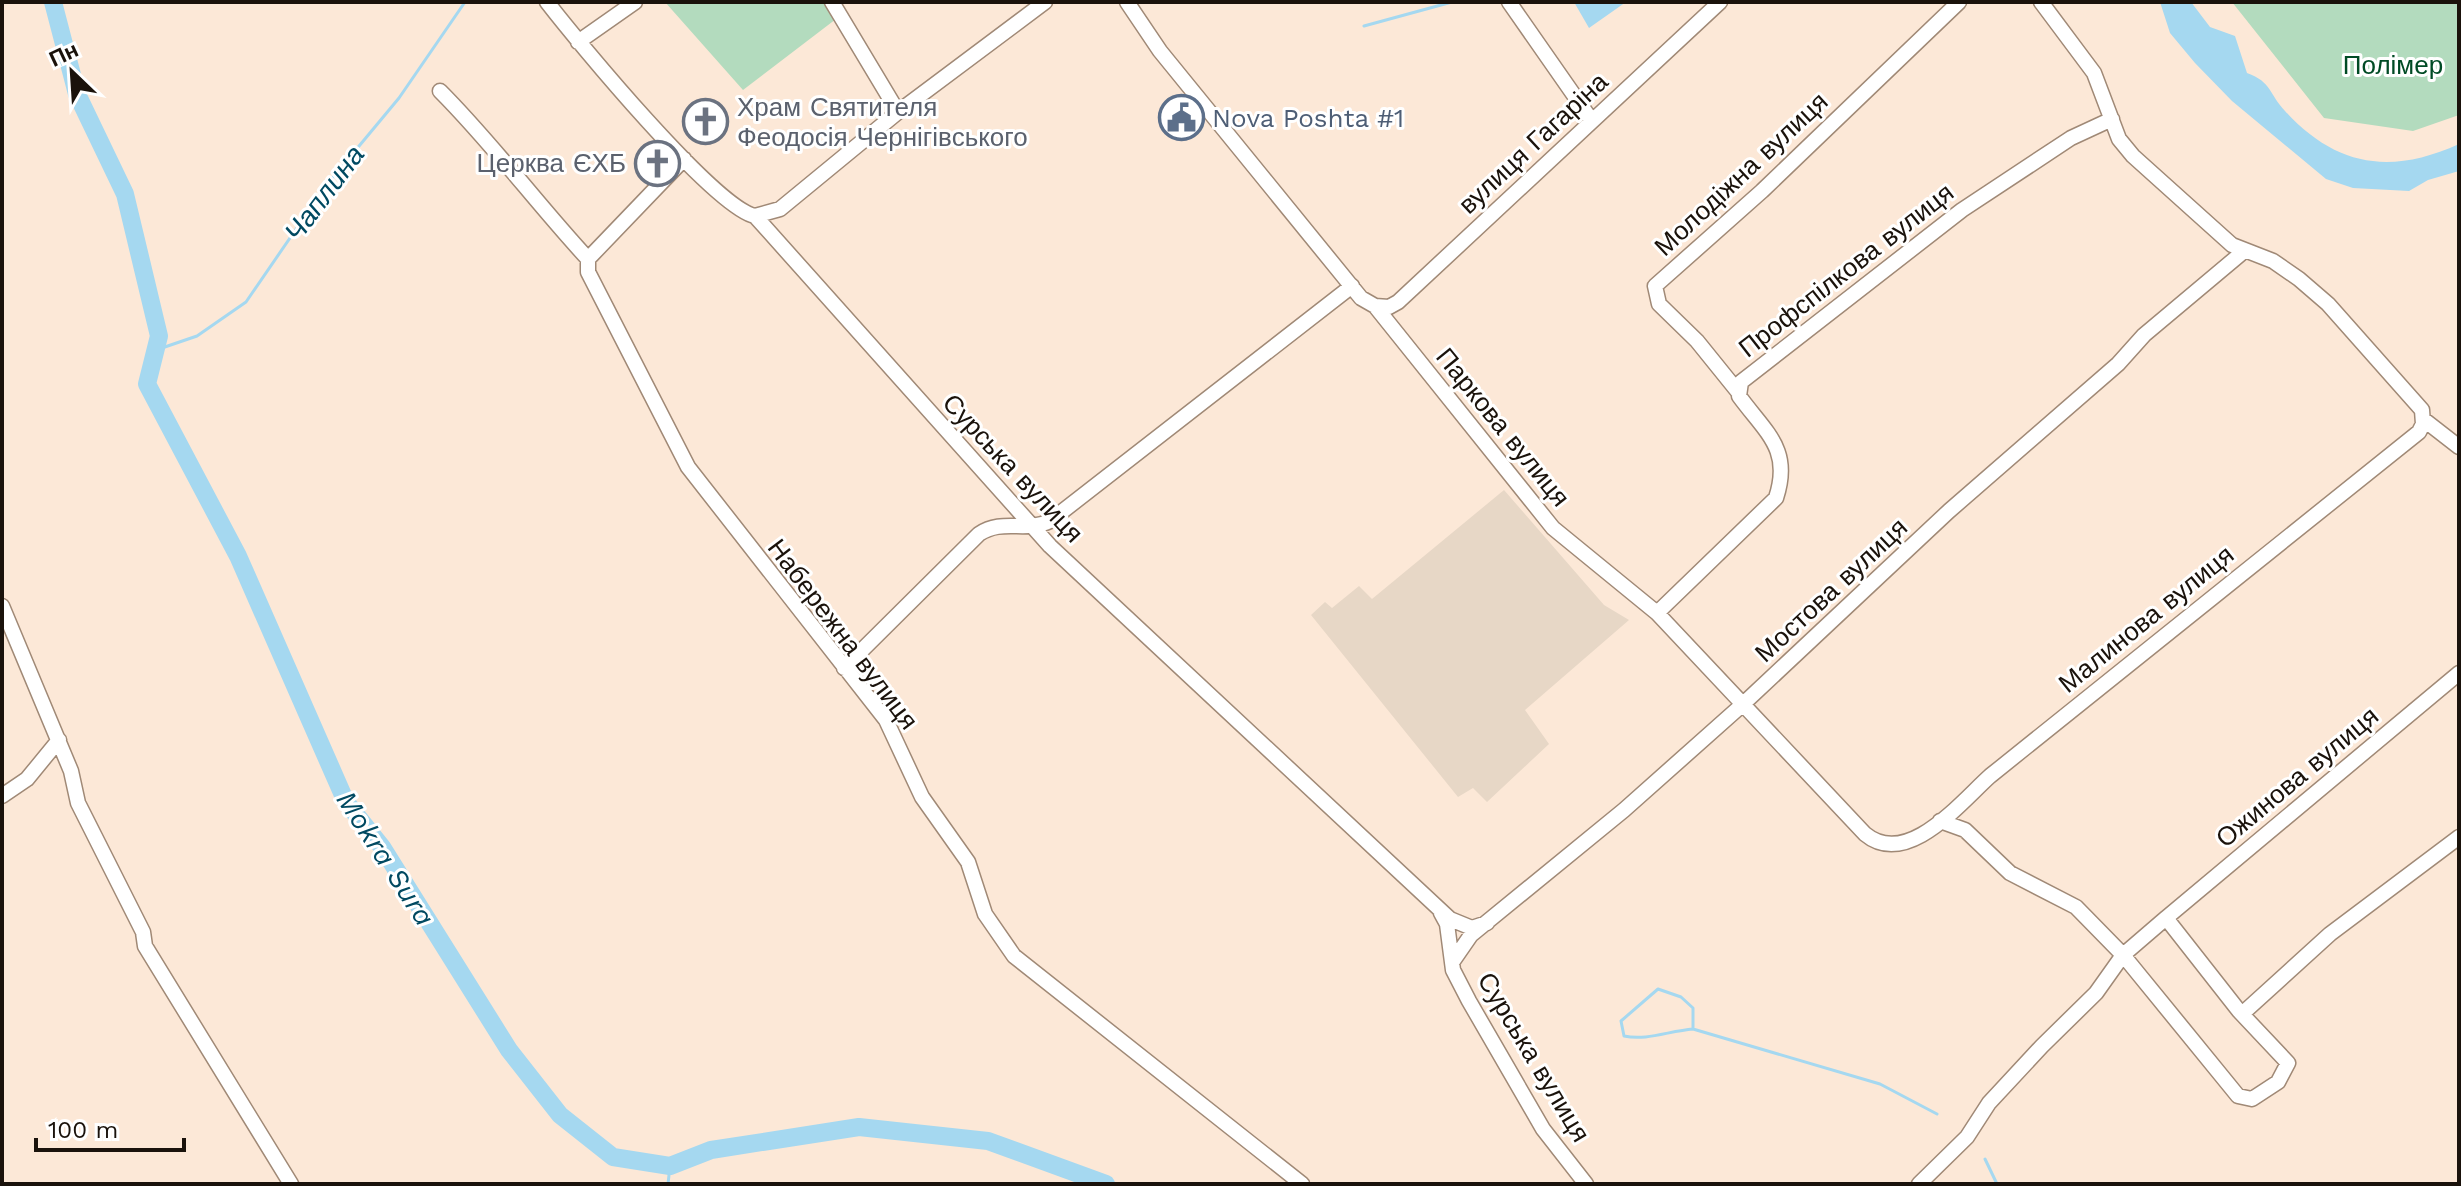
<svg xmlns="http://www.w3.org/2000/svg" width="2461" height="1186" font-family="'Work Sans',sans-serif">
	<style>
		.education { fill: #e7d7c6 }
		.green { fill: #b3dbbe }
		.water { fill: #a5d8f0 }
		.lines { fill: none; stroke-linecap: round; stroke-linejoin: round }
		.stream { stroke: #a5d8f0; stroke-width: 3 }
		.river { stroke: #a5d8f0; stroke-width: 18 }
		.minor-casing { stroke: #a08976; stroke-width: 17 }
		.minor { stroke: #fff; stroke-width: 14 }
		.labels { text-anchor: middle; stroke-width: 6; stroke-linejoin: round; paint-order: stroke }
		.park-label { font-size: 26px; fill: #004b25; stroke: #fff }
		.worship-label { font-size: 26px; fill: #5b616d; stroke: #fff; text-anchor: start }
		.service-label { font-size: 26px; fill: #4e5e75; stroke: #fff; text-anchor: start }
		.street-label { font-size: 26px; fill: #1a120b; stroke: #fff }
		.water-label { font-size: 28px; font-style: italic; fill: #004961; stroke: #fff }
	</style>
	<rect width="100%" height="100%" fill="#fce8d7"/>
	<path class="education" d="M1504,490L1604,605L1629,620L1525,710L1549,744L1487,802L1473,788L1458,797L1311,615L1325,602L1332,608L1359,586L1372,599Z"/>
	<path class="green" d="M665,2H826L836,19L743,90Z
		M2232,2H2459V115L2413,131L2324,118Z"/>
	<path class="water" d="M1574,2H1626L1589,28Z
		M2160,2H2191L2210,27L2235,36L2247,73C2272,82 2269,94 2285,111C2336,167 2391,175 2459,144V171L2428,180L2409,191L2353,188L2326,179L2232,101L2195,63L2170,33Z"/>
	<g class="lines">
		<path class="stream" d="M1364,26L1452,2
			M156,350L197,336L246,302L325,187L399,98L465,2
			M1693,1029V1008L1681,997L1658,989L1621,1021L1624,1036C1646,1041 1669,1031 1693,1029L1880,1084L1937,1114
			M1985,1159L1997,1184
			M668,1184L670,1166"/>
		<path class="river" d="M53,2L77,94L125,194L159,336L147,384L238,556L346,802L382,847L509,1050L560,1115L613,1157L670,1166L711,1150L859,1127L988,1141L1106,1184"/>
		<defs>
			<path id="minor" d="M547,2C578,42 715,208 755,216L1050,546L1450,919L1472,928L1487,923
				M832,2L898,112
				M1127,2L1160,51L1361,298L1375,306L1553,528L1657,613L1865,834C1907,869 1960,803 1990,776L2419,432L2423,424L2422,410L2328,304L2299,279L2273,261L2232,245L2133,156L2119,139L2094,73L2041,2
				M1509,2L1592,121
				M578,42L635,2
				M440,91C493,144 537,204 588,259V272L688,467L886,720L922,797L968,862L985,914L1014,956L1302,1184
				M755,216L780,209L898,112L1045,2
				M588,259L684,159
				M1375,306L1389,307L1398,302L1720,2
				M1739,393L1697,341L1659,304L1655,286L1762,191L1959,2
				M2423,419L2459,447
				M2,606L71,771L78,803L143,932L145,946L291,1184
				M1657,613L1776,498C1792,449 1766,433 1739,396L1741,382L1962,210L2071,138L2112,119
				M844,668L979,534C1003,518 1025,533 1050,521L1352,286
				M2,796L27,779L59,740
				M1441,913L1447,924L1453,970L1469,1001L1543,1129L1586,1184
				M2166,918L2459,673
				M1453,961L1471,935L1624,810L1742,705L1949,511L2118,364L2144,335L2243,252
				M2242,1014L2330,934L2459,837
				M1919,1184L1967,1137L1989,1103L2042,1046L2096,993L2123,955L2238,1096L2252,1099L2278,1082L2288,1063L2239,1011L2166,918L2123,955L2076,907L2010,873L1965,830L1940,821"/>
		</defs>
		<use href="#minor" class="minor-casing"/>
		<use href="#minor" class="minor"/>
	</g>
	<defs>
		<symbol id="civic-ring" viewBox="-11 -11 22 22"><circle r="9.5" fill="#fff" stroke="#5c6f8a" stroke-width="1.5"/><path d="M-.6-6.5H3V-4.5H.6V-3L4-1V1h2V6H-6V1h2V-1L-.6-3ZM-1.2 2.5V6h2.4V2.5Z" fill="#5c6f8a"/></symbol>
		<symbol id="church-ring" viewBox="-11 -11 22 22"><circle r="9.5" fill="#fff" stroke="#6b7280" stroke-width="1.5"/><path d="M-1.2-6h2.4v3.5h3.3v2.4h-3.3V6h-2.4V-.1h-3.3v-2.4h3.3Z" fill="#6b7280"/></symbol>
	</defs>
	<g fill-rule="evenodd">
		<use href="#civic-ring" x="1156" y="92" width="51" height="51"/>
		<use href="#church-ring" x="680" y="96" width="51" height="51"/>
		<use href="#church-ring" x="632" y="138" width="51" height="51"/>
	</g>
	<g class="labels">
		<g class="park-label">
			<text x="2393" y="74">Полімер</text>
		</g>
		<g class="worship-label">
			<text x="737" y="116">Храм Святителя<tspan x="737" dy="30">Феодосія Чернігівського</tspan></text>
			<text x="626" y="172" text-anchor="end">Церква ЄХБ</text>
		</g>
		<g class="service-label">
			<text x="1212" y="127">Nova Poshta #1</text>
		</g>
		<g class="street-label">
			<text transform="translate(1533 143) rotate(-43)" y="9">вулиця Гагаріна</text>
			<text transform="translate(1741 174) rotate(-43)" y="9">Молодіжна вулиця</text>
			<text transform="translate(1846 270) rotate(-38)" y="9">Профспілкова вулиця</text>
			<text transform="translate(1503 427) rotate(51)" y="9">Паркова вулиця</text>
			<text transform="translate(1013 468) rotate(47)" y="9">Сурська вулиця</text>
			<text transform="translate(1831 590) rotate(-43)" y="9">Мостова вулиця</text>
			<text transform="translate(2146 619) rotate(-39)" y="9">Малинова вулиця</text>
			<text transform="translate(843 634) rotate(53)" y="9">Набережна вулиця</text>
			<text transform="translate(2297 777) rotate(-40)" y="9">Ожинова вулиця</text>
			<text transform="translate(1534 1057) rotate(59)" y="9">Сурська вулиця</text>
		</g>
		<g class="water-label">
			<text transform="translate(324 193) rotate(-53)" y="10">Чаплина</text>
			<text transform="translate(386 858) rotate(57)" y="10">Mokra Sura</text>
		</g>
	</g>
	<rect width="2461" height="1186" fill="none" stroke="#1a120b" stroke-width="8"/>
	<g transform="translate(72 72) rotate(335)" stroke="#ffffff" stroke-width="6" paint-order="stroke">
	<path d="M0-6L14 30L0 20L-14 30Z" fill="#1a120b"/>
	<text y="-12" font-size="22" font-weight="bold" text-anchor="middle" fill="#1a120b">Пн</text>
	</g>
	<path d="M36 1138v12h148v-12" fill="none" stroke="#1a120b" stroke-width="4"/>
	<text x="48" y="1138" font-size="24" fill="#1a120b" stroke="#ffffff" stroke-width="6" paint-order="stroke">100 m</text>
</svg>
